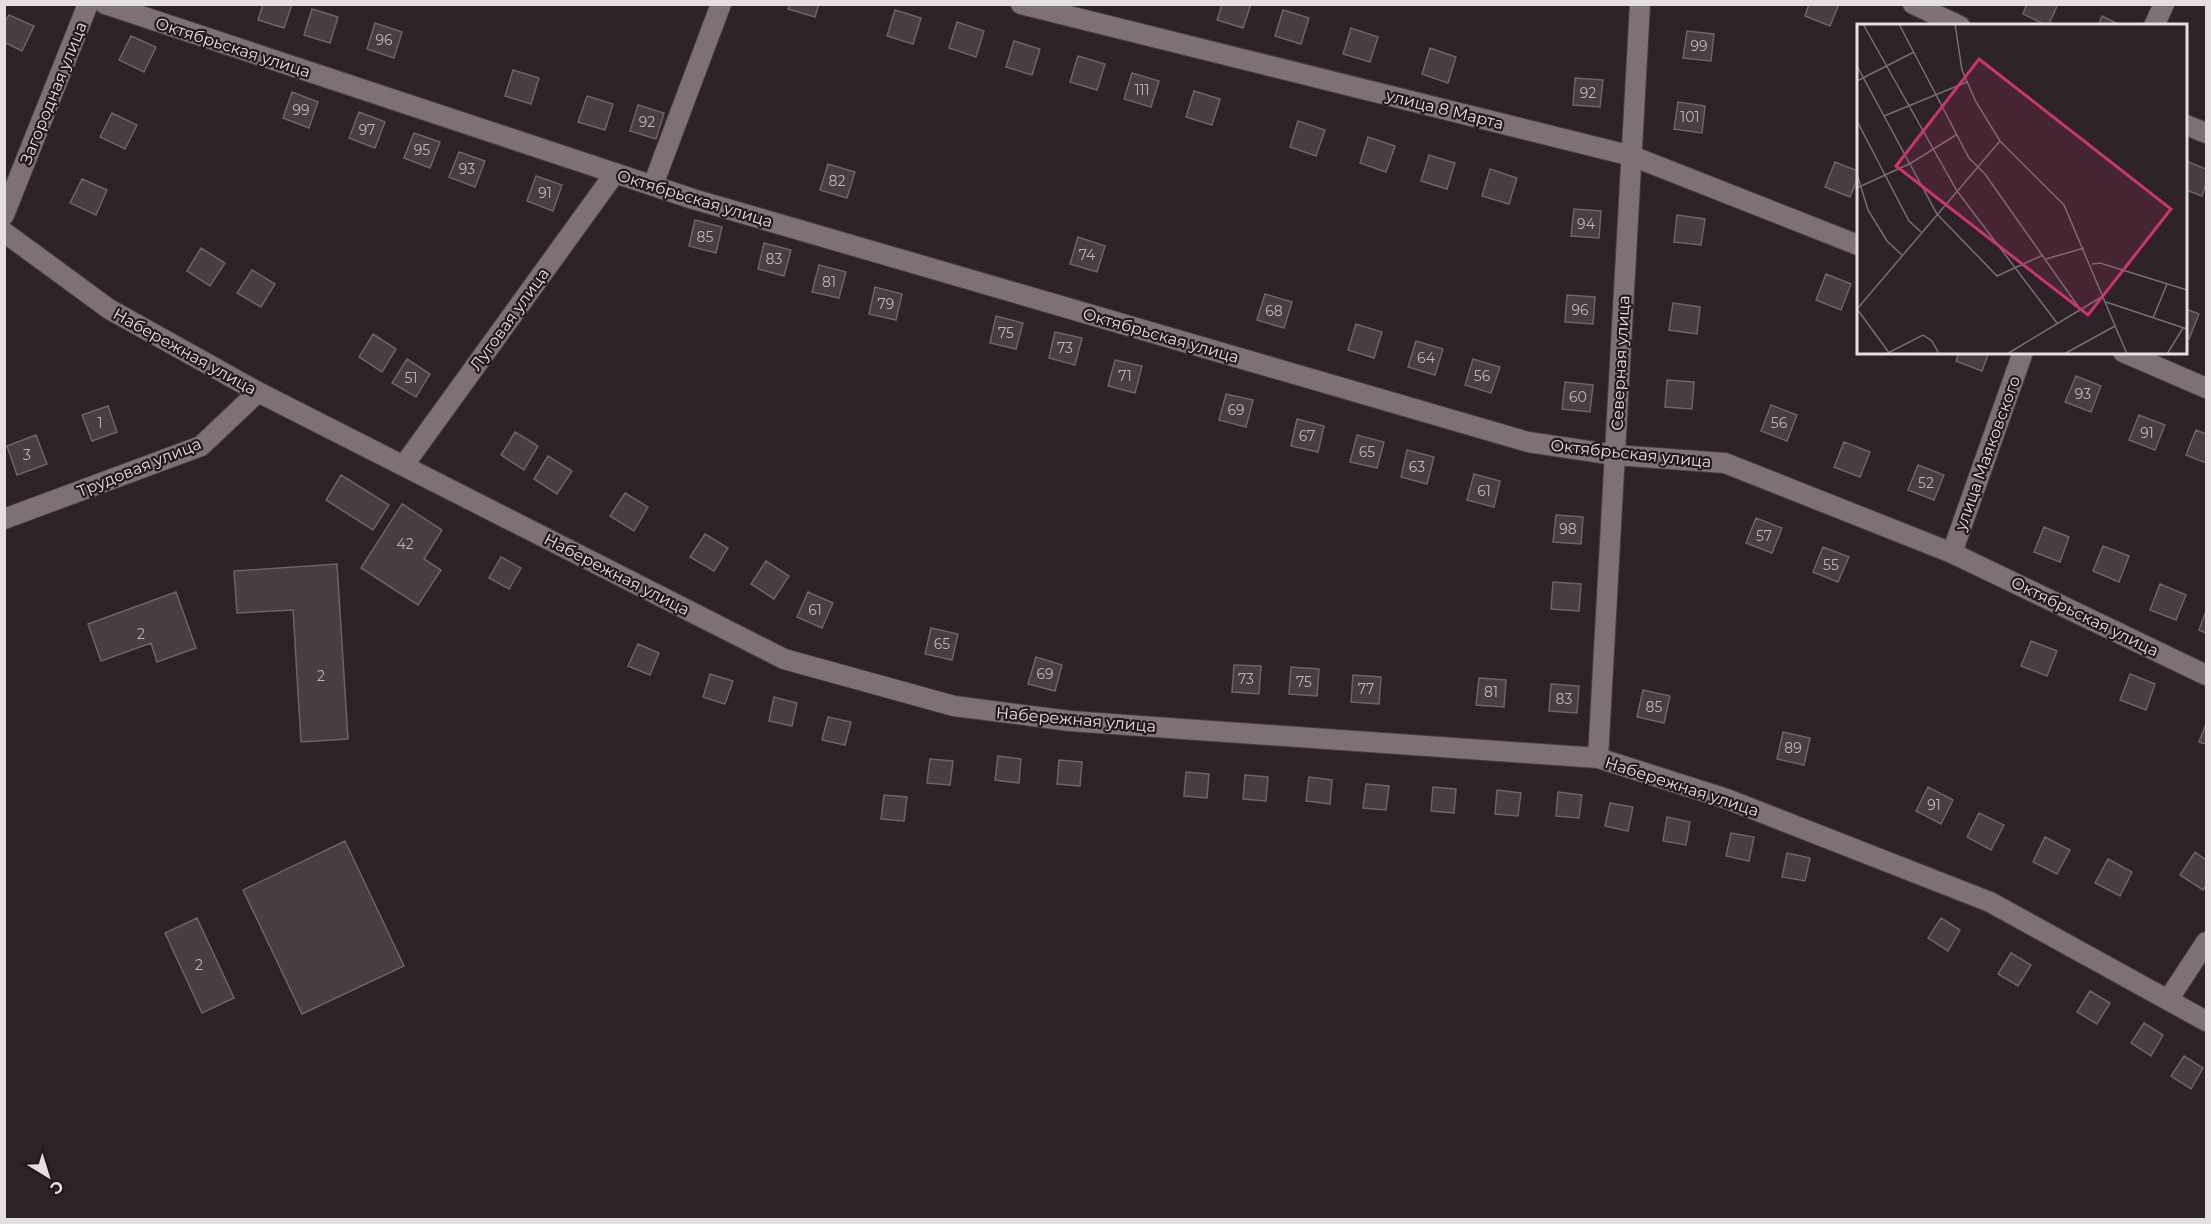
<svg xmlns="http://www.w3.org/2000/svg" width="2211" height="1224" font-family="Montserrat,sans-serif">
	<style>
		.building { fill: #483d40; stroke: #6e6266; stroke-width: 1.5 }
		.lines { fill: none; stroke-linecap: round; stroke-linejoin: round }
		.minor-casing { stroke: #473f41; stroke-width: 22 }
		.minor { stroke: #7e7175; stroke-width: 20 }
		.labels { text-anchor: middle; stroke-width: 4.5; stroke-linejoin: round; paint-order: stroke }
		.number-label { font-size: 14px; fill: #beb6b9 }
		.street-label { font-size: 16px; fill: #e6dfe1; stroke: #23191c }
		.inset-road { fill: none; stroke: #776e71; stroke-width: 1.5 }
		.view { fill: #c7366f; fill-opacity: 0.15; stroke: #c7366f; stroke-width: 3 }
		.inset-edge { fill: none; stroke: #e6dfe1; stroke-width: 3 }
	</style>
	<rect width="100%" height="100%" fill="#2d2326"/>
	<path class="building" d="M263,4H292L284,28L258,20Z
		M790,4H819L815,17L788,9Z
		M1222,4H1251L1243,28L1217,20Z
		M1809,4H1839L1830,26L1805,16Z
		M2027,4H2058L2048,26L2023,14Z
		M312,9L338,17L330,43L304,35Z
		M895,10L921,18L913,44L887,36Z
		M1283,10L1309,18L1301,44L1275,36Z
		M9,15L34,26L22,51L4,42V24Z
		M2102,16L2122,26H2098Z
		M957,22L984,31L976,57L949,48Z
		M375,23L402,32L394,58L367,49Z
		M1351,28L1378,37L1370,62L1343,54Z
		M1687,31L1714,34L1711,61L1683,58Z
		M131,36L156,47L144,72L119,60Z
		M1014,41L1040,49L1032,75L1006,67Z
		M1430,48L1456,57L1448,83L1422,74Z
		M1078,56L1105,64L1097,90L1070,82Z
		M513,70L539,78L531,104L505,96Z
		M1132,73L1159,81L1151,107L1124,99Z
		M1575,78L1603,80L1600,107L1573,105Z
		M1194,91L1220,99L1212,125L1186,117Z
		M292,92L318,102L309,128L283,118Z
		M587,96L613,104L605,130L578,122Z
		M1678,102L1705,106L1702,133L1674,129Z
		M638,105L664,113L656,139L630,131Z
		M359,112L385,122L375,148L349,138Z
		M112,113L137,125L125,149L100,137Z
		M1298,121L1325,130L1316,156L1290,147Z
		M414,133L440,142L430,168L404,158Z
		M1368,137L1395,146L1386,172L1360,163Z
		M459,152L485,161L475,187L449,177Z
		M1429,155L1455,163L1447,189L1421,181Z
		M2186,161L2206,169V184L2202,196L2186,190Z
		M1835,162L1858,171V177L1850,197L1825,187Z
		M828,164L855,172L847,198L820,190Z
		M1490,169L1517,178L1509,204L1482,196Z
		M536,176L562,185L553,211L527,201Z
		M82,179L107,190L96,215L70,203Z
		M1574,209L1601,211L1599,238L1571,236Z
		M1677,215L1705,219L1701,245L1674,242Z
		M695,220L722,227L716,253L689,246Z
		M1078,237L1105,246L1097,272L1070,264Z
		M764,243L791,250L784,276L758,269Z
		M201,248L225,263L210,286L187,271Z
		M819,265L846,272L839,298L812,292Z
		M252,270L275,284L261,307L237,293Z
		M1826,274L1851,284L1841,310L1816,300Z
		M875,287L902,294L896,320L869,314Z
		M1265,294L1292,302L1284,328L1257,320Z
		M1567,295L1595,297L1593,324L1565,322Z
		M1673,303L1700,307L1697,334L1669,330Z
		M2186,309L2199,314L2189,339L2186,338Z
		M996,316L1023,323L1016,349L990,343Z
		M1356,324L1382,332L1374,358L1348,350Z
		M1055,332L1082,338L1075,365L1049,358Z
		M373,334L396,349L382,372L359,357Z
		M1416,341L1443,349L1435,375L1408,367Z
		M1959,352H1989L1982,371L1956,361Z
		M407,359L430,374L416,397L392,383Z
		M1473,359L1500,367L1491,393L1465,385Z
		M1115,360L1142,366L1135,393L1108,386Z
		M2076,376L2101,386L2091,412L2065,402Z
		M1667,380L1694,382L1692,409L1665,407Z
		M1565,382L1593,385L1590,412L1562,409Z
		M1226,394L1253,400L1246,427L1219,420Z
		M1771,405L1797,415L1787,441L1761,431Z
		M108,406L117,432L92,441L82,415Z
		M2139,415L2165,425L2155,450L2129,440Z
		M1297,419L1324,426L1318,452L1291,446Z
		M2196,430L2206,434V463L2186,455Z
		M515,432L538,446L524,470L501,455Z
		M36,435L47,464L17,475L7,446Z
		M1357,435L1384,442L1377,468L1350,462Z
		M1844,442L1870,452L1860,477L1834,467Z
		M1407,450L1434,457L1427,484L1401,477Z
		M548,456L572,471L557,494L534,479Z
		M1918,465L1944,475L1934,500L1908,490Z
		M1474,474L1500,481L1494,507L1467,500Z
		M341,475L389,505L373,530L326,500Z
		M625,493L648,507L634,531L610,516Z
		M402,504L442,530L424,559L441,570L418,605L361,568Z
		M1556,515L1583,517L1581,544L1553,542Z
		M1756,518L1782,528L1772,553L1746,543Z
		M2044,527L2069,537L2060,562L2034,552Z
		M705,534L728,548L714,571L690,557Z
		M2103,546L2129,556L2119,582L2093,571Z
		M1823,547L1849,557L1838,582L1813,572Z
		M501,557L521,568L509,589L489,578Z
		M766,561L789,576L774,599L751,584Z
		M337,564L348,739L301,742L293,610L237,613L234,571Z
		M1553,582L1581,584L1579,611L1551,609Z
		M2160,584L2186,595L2176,620L2150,610Z
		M176,592L196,648L157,662L151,643L101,661L88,624Z
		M808,592L833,603L822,628L797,617Z
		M2206,611V633L2199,630Z
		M931,628L958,634L952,660L925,654Z
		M2031,641L2057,651L2047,676L2021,666Z
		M638,644L659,653L650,675L628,666Z
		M1036,657L1062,665L1055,691L1028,684Z
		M1234,665L1261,666L1259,694L1232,692Z
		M1291,667L1319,669L1317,696L1289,694Z
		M710,674L733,681L725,704L703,697Z
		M2130,674L2155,684L2146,710L2120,700Z
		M1353,675L1381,677L1379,704L1351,702Z
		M1479,678L1506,680L1504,707L1476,705Z
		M1551,684L1579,686L1577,713L1549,711Z
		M1643,690L1670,696L1664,723L1637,717Z
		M774,697L797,703L792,726L769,721Z
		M828,717L851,722L845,745L822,740Z
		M2206,724V744L2199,742Z
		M1783,732L1810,738L1804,765L1777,759Z
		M998,756L1021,759L1019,783L995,780Z
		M930,759L953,761L950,785L927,783Z
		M1059,760L1082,762L1080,786L1057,784Z
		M1186,772L1209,774L1207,798L1184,796Z
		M1245,775L1268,777L1266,801L1243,799Z
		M1309,777L1332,780L1330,804L1306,801Z
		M1366,784L1389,786L1386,810L1363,808Z
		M1433,787L1456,789L1454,813L1431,811Z
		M1928,787L1953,800L1941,824L1916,811Z
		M1497,790L1521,793L1518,816L1495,814Z
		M1558,792L1582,795L1579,818L1556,816Z
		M884,795L907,797L904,821L881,819Z
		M1610,803L1633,807L1628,831L1605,826Z
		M1979,813L2004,825L1991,850L1967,837Z
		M1667,817L1690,822L1686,845L1663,841Z
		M1731,833L1754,837L1749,861L1726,856Z
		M2045,837L2070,850L2057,874L2033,862Z
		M345,841L404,966L302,1014L243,890Z
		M2195,852L2206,860V885L2203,890L2180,875Z
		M1787,853L1810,858L1805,881L1782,877Z
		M2108,859L2132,872L2120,896L2095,883Z
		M197,918L234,998L202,1013L165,933Z
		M1941,918L1960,930L1948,951L1928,938Z
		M2011,953L2031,965L2018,986L1998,974Z
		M2090,991L2110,1003L2097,1024L2077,1012Z
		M2144,1023L2163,1035L2151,1056L2131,1043Z
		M2184,1056L2203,1068L2191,1089L2171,1076Z"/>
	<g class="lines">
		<defs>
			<path id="minor" d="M105,4L693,199L1528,442L1615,455L1725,463L1952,553L2206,675
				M1021,4L1632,156L1858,245
				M1913,4L1960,26
				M2154,26L2164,4
				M2186,125L2206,133
				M653,185L721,4
				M4,215L88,4
				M4,232L109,309L258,392L784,659L954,706L1070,721L1598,758L1727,799L1990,902L2206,1021
				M2123,352L2206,388
				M404,465L615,173
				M4,519L201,446L258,392
				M1952,553L2023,352
				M1598,758L1640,4
				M2168,1000L2206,942"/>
		</defs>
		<use href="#minor" class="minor-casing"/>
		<use href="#minor" class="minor"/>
	</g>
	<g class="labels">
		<g class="number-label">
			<text x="384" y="45">96</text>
			<text x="1699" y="51">99</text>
			<text x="1142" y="95">111</text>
			<text x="1588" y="98">92</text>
			<text x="301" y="115">99</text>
			<text x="1690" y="122">101</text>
			<text x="647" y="127">92</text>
			<text x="367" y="135">97</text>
			<text x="422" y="155">95</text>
			<text x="467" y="174">93</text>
			<text x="837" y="186">82</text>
			<text x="545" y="198">91</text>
			<text x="1586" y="229">94</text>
			<text x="705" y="242">85</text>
			<text x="1087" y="260">74</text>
			<text x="774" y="264">83</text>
			<text x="829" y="287">81</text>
			<text x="886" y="309">79</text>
			<text x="1580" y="315">96</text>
			<text x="1274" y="316">68</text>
			<text x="1006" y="338">75</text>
			<text x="1065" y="353">73</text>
			<text x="1426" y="363">64</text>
			<text x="1125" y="381">71</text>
			<text x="1482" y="381">56</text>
			<text x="411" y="383">51</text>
			<text x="2083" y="399">93</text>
			<text x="1578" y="402">60</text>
			<text x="1236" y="415">69</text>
			<text x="100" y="428">1</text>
			<text x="1779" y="428">56</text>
			<text x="2147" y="438">91</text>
			<text x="1307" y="441">67</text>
			<text x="1367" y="457">65</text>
			<text x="27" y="460">3</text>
			<text x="1417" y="472">63</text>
			<text x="1926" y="488">52</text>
			<text x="1484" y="496">61</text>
			<text x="1568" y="534">98</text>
			<text x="1764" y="541">57</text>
			<text x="405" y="549">42</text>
			<text x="1831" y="570">55</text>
			<text x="815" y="615">61</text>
			<text x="141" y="639">2</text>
			<text x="942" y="649">65</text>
			<text x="1045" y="679">69</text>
			<text x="321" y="681">2</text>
			<text x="1246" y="684">73</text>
			<text x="1304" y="687">75</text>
			<text x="1366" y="694">77</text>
			<text x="1491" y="697">81</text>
			<text x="1564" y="704">83</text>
			<text x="1654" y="712">85</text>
			<text x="1793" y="753">89</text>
			<text x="1934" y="810">91</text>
			<text x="199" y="970">2</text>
		</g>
		<g class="street-label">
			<text transform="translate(233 47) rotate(18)" y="6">Октябрьская улица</text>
			<text transform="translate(53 93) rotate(-68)" y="6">Загородная улица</text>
			<text transform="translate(1445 109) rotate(14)" y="6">улица 8 Марта</text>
			<text transform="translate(695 198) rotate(17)" y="6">Октябрьская улица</text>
			<text transform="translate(509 319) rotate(-54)" y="6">Луговая улица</text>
			<text transform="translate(1161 335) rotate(16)" y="6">Октябрьская улица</text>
			<text transform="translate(185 351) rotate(29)" y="6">Набережная улица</text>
			<text transform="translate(1620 363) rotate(-87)" y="6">Северная улица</text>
			<text transform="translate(1631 453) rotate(6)" y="6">Октябрьская улица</text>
			<text transform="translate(1987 453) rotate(-70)" y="6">улица Маяковского</text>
			<text transform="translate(139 467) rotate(-22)" y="6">Трудовая улица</text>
			<text transform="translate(617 574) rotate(27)" y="6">Набережная улица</text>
			<text transform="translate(2085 616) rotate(26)" y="6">Октябрьская улица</text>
			<text transform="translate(1076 719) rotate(5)" y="6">Набережная улица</text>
			<text transform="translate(1682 786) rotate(18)" y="6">Набережная улица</text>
		</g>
	</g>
	<g transform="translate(1857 24)">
		<rect width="330" height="330" fill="#2d2326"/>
		<path class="inset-road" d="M6,0L100,167L200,299M42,0L112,134L128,150L223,285M98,0L105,46L119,78L143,117L207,181L270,330M0,42L80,190L140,252L186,231M0,57L57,28M27,92L110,58M0,97L52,197L64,208M0,150L11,186L30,217L45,231M0,164L54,139L99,111M189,235L227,224M235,240L243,239L330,266M249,278L330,305M0,285L143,117M0,285L33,330M296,294L310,260M29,330L66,311L75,317L82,330M150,330L246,272M207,330L258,302M310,330L326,304"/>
		<path class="view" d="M122,35L314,185L231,291L39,142Z"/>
		<rect width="330" height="330" class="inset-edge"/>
	</g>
	<rect width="2211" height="1224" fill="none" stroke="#e6dfe1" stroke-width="12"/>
	<g transform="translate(48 1176) rotate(142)" stroke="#23191c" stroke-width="4.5" paint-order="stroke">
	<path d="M0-4.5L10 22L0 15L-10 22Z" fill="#e6dfe1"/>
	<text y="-9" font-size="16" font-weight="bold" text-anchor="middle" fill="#e6dfe1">С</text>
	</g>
</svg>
